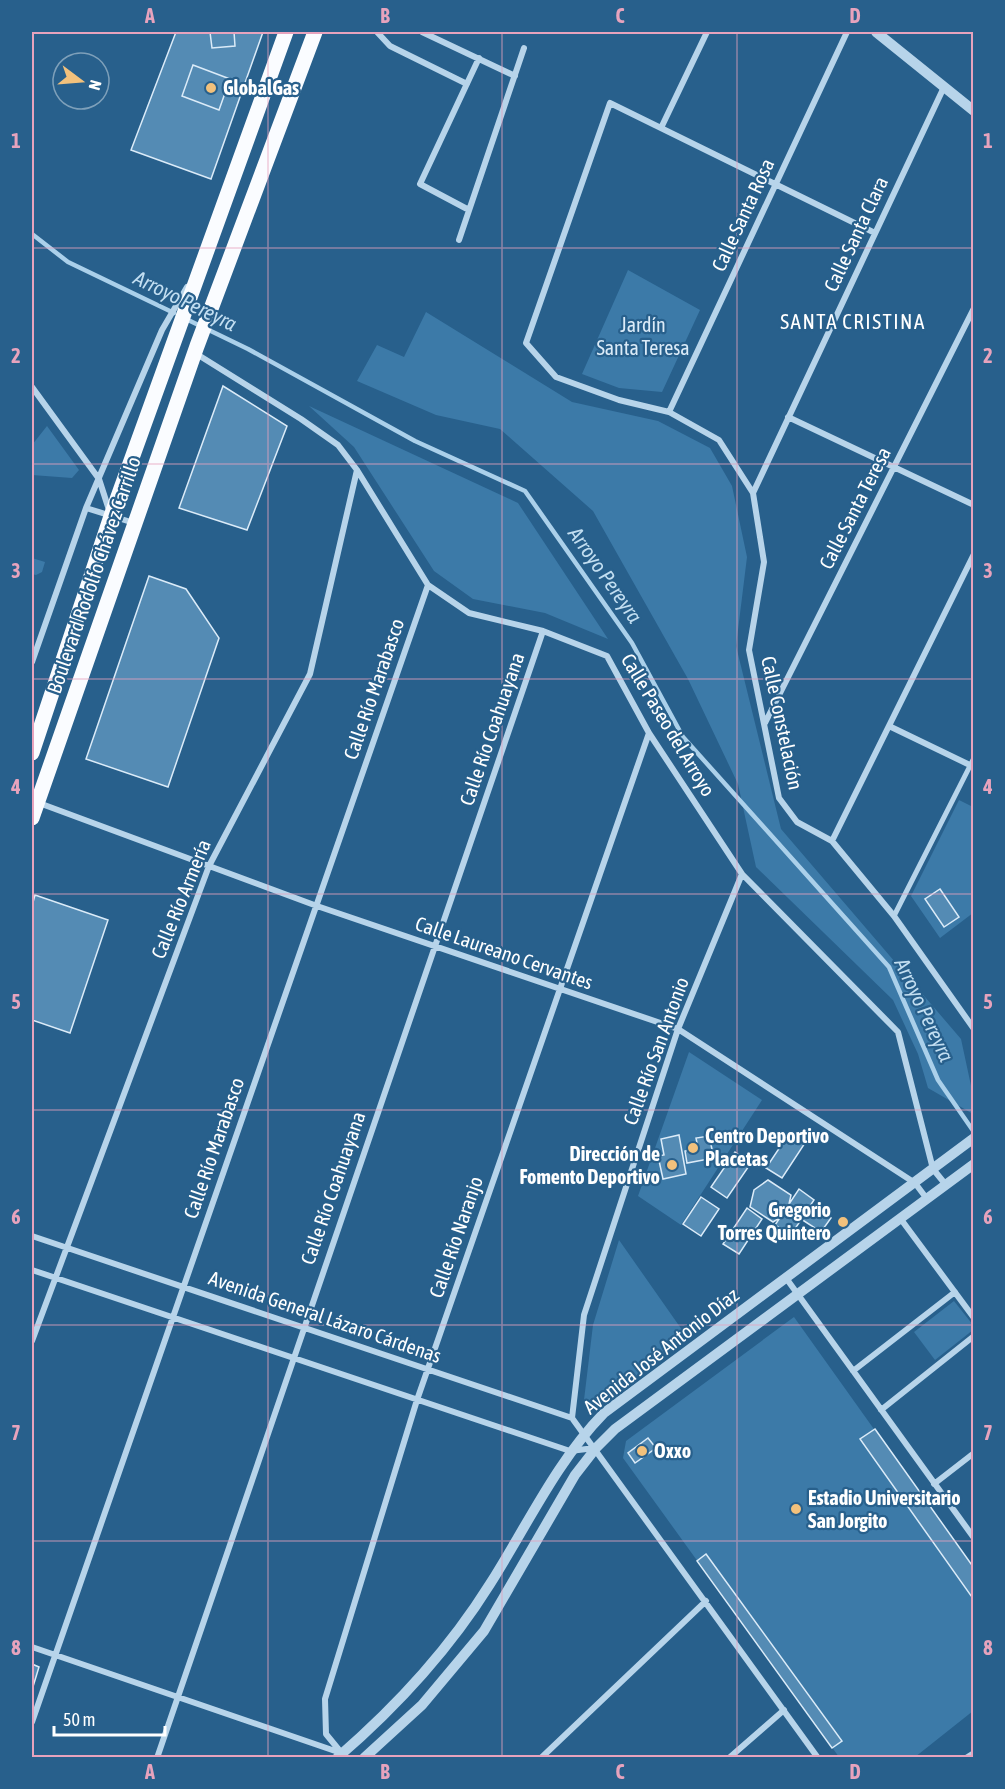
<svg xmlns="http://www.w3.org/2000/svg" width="1005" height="1789" font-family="'Asap Condensed',sans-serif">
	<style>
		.green { fill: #3c7aa8 }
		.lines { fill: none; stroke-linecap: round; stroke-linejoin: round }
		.stream { stroke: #abd0ea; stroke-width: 4.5 }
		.building { fill: #548bb4; stroke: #dbebf8; stroke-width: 1.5 }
		.pedestrian { stroke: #b7d4ea; stroke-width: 5 }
		.minor { stroke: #b7d4ea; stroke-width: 6 }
		.tertiary { stroke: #b7d4ea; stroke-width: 10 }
		.primary { stroke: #fafcff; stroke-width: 15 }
		.grid { fill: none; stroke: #e7a3bd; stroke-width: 1.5; stroke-opacity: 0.55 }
		.poi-dot { fill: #f2c17c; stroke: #28608c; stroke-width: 2 }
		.labels { text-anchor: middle; stroke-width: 4.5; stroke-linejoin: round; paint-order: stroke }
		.poi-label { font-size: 20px; font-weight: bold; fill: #fff; stroke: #28608c; text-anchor: start }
		.street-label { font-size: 20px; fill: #fff; stroke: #28608c }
		.park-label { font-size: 20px; fill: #dbebf8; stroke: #28608c }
		.water-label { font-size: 21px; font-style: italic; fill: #c2def1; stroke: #28608c }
		.neighbourhood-label { font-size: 21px; letter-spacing: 1.5px; fill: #fff; stroke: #28608c }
		.neatline { fill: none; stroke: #e7a3bd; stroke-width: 2 }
		.grid-label { font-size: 20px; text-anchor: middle; font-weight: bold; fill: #e7a3bd }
	</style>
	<rect width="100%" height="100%" fill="#28608c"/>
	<path class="green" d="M628,270L700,310L662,392L619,388L582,374Z
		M426,312L572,402L658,421L710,448L732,486L747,557L736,646L781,829L961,1039L973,1095V1114L928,1088L918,1054L893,1000L756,867L738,784L688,679L593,511L500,429L436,415L357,381L377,345L404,357Z
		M309,406L518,503L608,639L545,613L473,599L434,571L354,447Z
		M47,426L79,470L72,478L32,475V445Z
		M32,558L45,562L42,572L36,575L32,574Z
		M959,800L973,807V913L940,938L911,896Z
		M689,1052L762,1100L681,1225L638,1196Z
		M619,1240L687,1337L598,1405L584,1400L593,1325Z
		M954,1301L973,1325V1330L935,1360L914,1332Z
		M794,1317L973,1568V1711L915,1757H839L623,1458L626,1441Z"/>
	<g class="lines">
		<path class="stream" d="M32,234L68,262L174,313
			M184,318L248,349L415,441L525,491L632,643L683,737L889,967L938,1080L974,1132"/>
	</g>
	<path class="building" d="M176,32H263L211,179L131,150Z
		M210,32H234L235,46L212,48Z
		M193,65L230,79L219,110L182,96Z
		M223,386L287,426L247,530L179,508Z
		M149,576L186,589L219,638L168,787L86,759Z
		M940,889L959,917L944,927L925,899Z
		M35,895L108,920L70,1033L32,1020V906Z
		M790,1132L805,1143L782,1178L766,1168Z
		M679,1135L686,1174L663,1179L658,1156L664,1155L661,1139Z
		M709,1136L714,1158L687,1163L685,1151L698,1148L696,1138Z
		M735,1152L751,1163L727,1198L711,1187Z
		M768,1180L791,1195L787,1213L773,1222L750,1207L754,1190Z
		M799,1189L814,1200L791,1235L775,1225Z
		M701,1197L719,1209L701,1236L683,1224Z
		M811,1205L831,1218L821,1232L801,1219Z
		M747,1208L762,1219L739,1254L723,1244Z
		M875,1429L974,1568V1600L860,1439Z
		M648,1438L656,1448L635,1463L628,1453Z
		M706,1554L842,1741L832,1748L697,1561Z
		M32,1664L39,1667L32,1690Z"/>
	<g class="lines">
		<path class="pedestrian" d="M894,916L974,758"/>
		<path class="minor" d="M377,32L390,46L467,84
			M422,32L515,76
			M661,128L707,32
			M469,210L420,184L479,58
			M875,233L610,103L526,343L556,377L619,400L669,412L719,440L753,493L764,562L749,650L779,798L797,822L832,841L894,916L974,1029
			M459,240L524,48
			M195,353L301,419L338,445L357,470L428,585L469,613L543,631L607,656L649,733L742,874L898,1032L933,1169L946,1185
			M32,387L99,479L109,510
			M669,412L847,32
			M788,417L974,505
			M753,493L944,87
			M86,508L134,523
			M32,662L86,508L162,330L187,287
			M765,723L974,308
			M889,726L974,767
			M39,803L317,906L678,1029L915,1183L927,1199
			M832,841L974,554
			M900,1218L974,1318
			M32,1236L572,1418L818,1758
			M32,1270L570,1451L595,1448
			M786,1278L974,1538
			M32,1341L209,866L310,674L357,470
			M853,1371L955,1292
			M881,1410L974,1336
			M572,1418L584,1315L678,1029L742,874
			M934,1484L974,1453
			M32,1647L341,1753
			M32,1722L428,585
			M344,1756L326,1734L325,1699L417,1400L649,733
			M157,1758L543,631
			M541,1758L706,1601
			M729,1758L784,1710
			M966,1758L974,1753"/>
		<path class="tertiary" d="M876,32L974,111
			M337,1758C395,1708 450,1648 490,1584C527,1526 556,1462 604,1413L974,1138
			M364,1758L422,1705L484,1631L575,1475L596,1448L615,1429L974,1164"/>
		<path class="primary" d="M32,753L111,516L286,32
			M32,818L197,346L315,32"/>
	</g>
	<path class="grid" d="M268,32V1758M502,32V1758M737,32V1758M32,248H974M32,464H974M32,679H974M32,894H974M32,1110H974M32,1325H974M32,1541H974"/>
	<g class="poi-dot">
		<circle cx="211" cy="88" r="6"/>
		<circle cx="693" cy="1148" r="6"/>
		<circle cx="672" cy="1165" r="6"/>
		<circle cx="843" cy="1222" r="6"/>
		<circle cx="642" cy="1451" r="6"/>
		<circle cx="796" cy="1509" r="6"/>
	</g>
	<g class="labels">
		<g class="poi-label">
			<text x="223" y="95">GlobalGas</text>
			<text x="705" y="1143">Centro Deportivo<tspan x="705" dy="23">Placetas</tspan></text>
			<text x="660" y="1161" text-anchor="end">Dirección de<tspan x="660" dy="23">Fomento Deportivo</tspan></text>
			<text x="831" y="1217" text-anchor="end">Gregorio<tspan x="831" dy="23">Torres Quintero</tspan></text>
			<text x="654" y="1458">Oxxo</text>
			<text x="808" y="1505">Estadio Universitario<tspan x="808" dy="23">San Jorgito</tspan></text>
		</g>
		<g class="street-label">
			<text transform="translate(743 215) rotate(-65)" y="7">Calle Santa Rosa</text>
			<text transform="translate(856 234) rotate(-65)" y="7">Calle Santa Clara</text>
			<text transform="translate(855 508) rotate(-63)" y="7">Calle Santa Teresa</text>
			<text transform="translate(94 575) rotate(-71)" y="7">Boulevard Rodolfo Chávez Carrillo</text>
			<text transform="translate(374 689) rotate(-71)" y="7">Calle Río Marabasco</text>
			<text transform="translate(782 723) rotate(78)" y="7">Calle Constelación</text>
			<text transform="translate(668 725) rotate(59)" y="7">Calle Paseo del Arroyo</text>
			<text transform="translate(492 729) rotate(-71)" y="7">Calle Río Coahuayana</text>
			<text transform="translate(181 899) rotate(-68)" y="7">Calle Río Armería</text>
			<text transform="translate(504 953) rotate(19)" y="7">Calle Laureano Cervantes</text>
			<text transform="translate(656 1051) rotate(-70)" y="7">Calle Río San Antonio</text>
			<text transform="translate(214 1148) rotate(-71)" y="7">Calle Río Marabasco</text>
			<text transform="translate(333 1188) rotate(-71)" y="7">Calle Río Coahuayana</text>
			<text transform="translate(456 1237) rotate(-71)" y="7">Calle Río Naranjo</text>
			<text transform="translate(325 1317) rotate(19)" y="7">Avenida General Lázaro Cárdenas</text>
			<text transform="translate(661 1351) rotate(-38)" y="7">Avenida José Antonio Díaz</text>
		</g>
		<g class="park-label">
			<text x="643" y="332">Jardín<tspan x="643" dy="23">Santa Teresa</tspan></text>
		</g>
		<g class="water-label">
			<text transform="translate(185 301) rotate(26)" y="7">Arroyo Pereyra</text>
			<text transform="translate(605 575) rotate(55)" y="7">Arroyo Pereyra</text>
			<text transform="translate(924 1010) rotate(65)" y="7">Arroyo Pereyra</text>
		</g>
		<g class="neighbourhood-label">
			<text x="853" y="329">SANTA CRISTINA</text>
		</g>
	</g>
	<rect width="1005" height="1789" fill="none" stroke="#28608c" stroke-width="66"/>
	<g transform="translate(81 81) rotate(106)"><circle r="28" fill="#28608c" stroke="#7ea0ba" stroke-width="1.5"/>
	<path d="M0-4.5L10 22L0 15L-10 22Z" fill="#f2c17c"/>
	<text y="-9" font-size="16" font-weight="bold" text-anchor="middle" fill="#ffffff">N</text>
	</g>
	<path d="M54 1726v9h111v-9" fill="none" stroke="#ffffff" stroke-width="3"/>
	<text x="63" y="1726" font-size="18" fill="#ffffff" stroke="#28608c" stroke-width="4.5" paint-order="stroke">50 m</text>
	<rect x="33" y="33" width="939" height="1723" class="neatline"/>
	<g class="grid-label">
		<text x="150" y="23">A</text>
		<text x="385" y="23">B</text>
		<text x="620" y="23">C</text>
		<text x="855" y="23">D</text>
		<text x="16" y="148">1</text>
		<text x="988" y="148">1</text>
		<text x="16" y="363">2</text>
		<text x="988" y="363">2</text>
		<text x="16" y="578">3</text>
		<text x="988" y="578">3</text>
		<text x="16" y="794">4</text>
		<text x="988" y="794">4</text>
		<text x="16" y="1009">5</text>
		<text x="988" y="1009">5</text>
		<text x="16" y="1224">6</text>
		<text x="988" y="1224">6</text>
		<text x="16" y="1440">7</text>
		<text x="988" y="1440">7</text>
		<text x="16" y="1655">8</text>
		<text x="988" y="1655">8</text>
		<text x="150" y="1779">A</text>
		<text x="385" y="1779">B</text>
		<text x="620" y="1779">C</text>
		<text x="855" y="1779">D</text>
	</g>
</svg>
